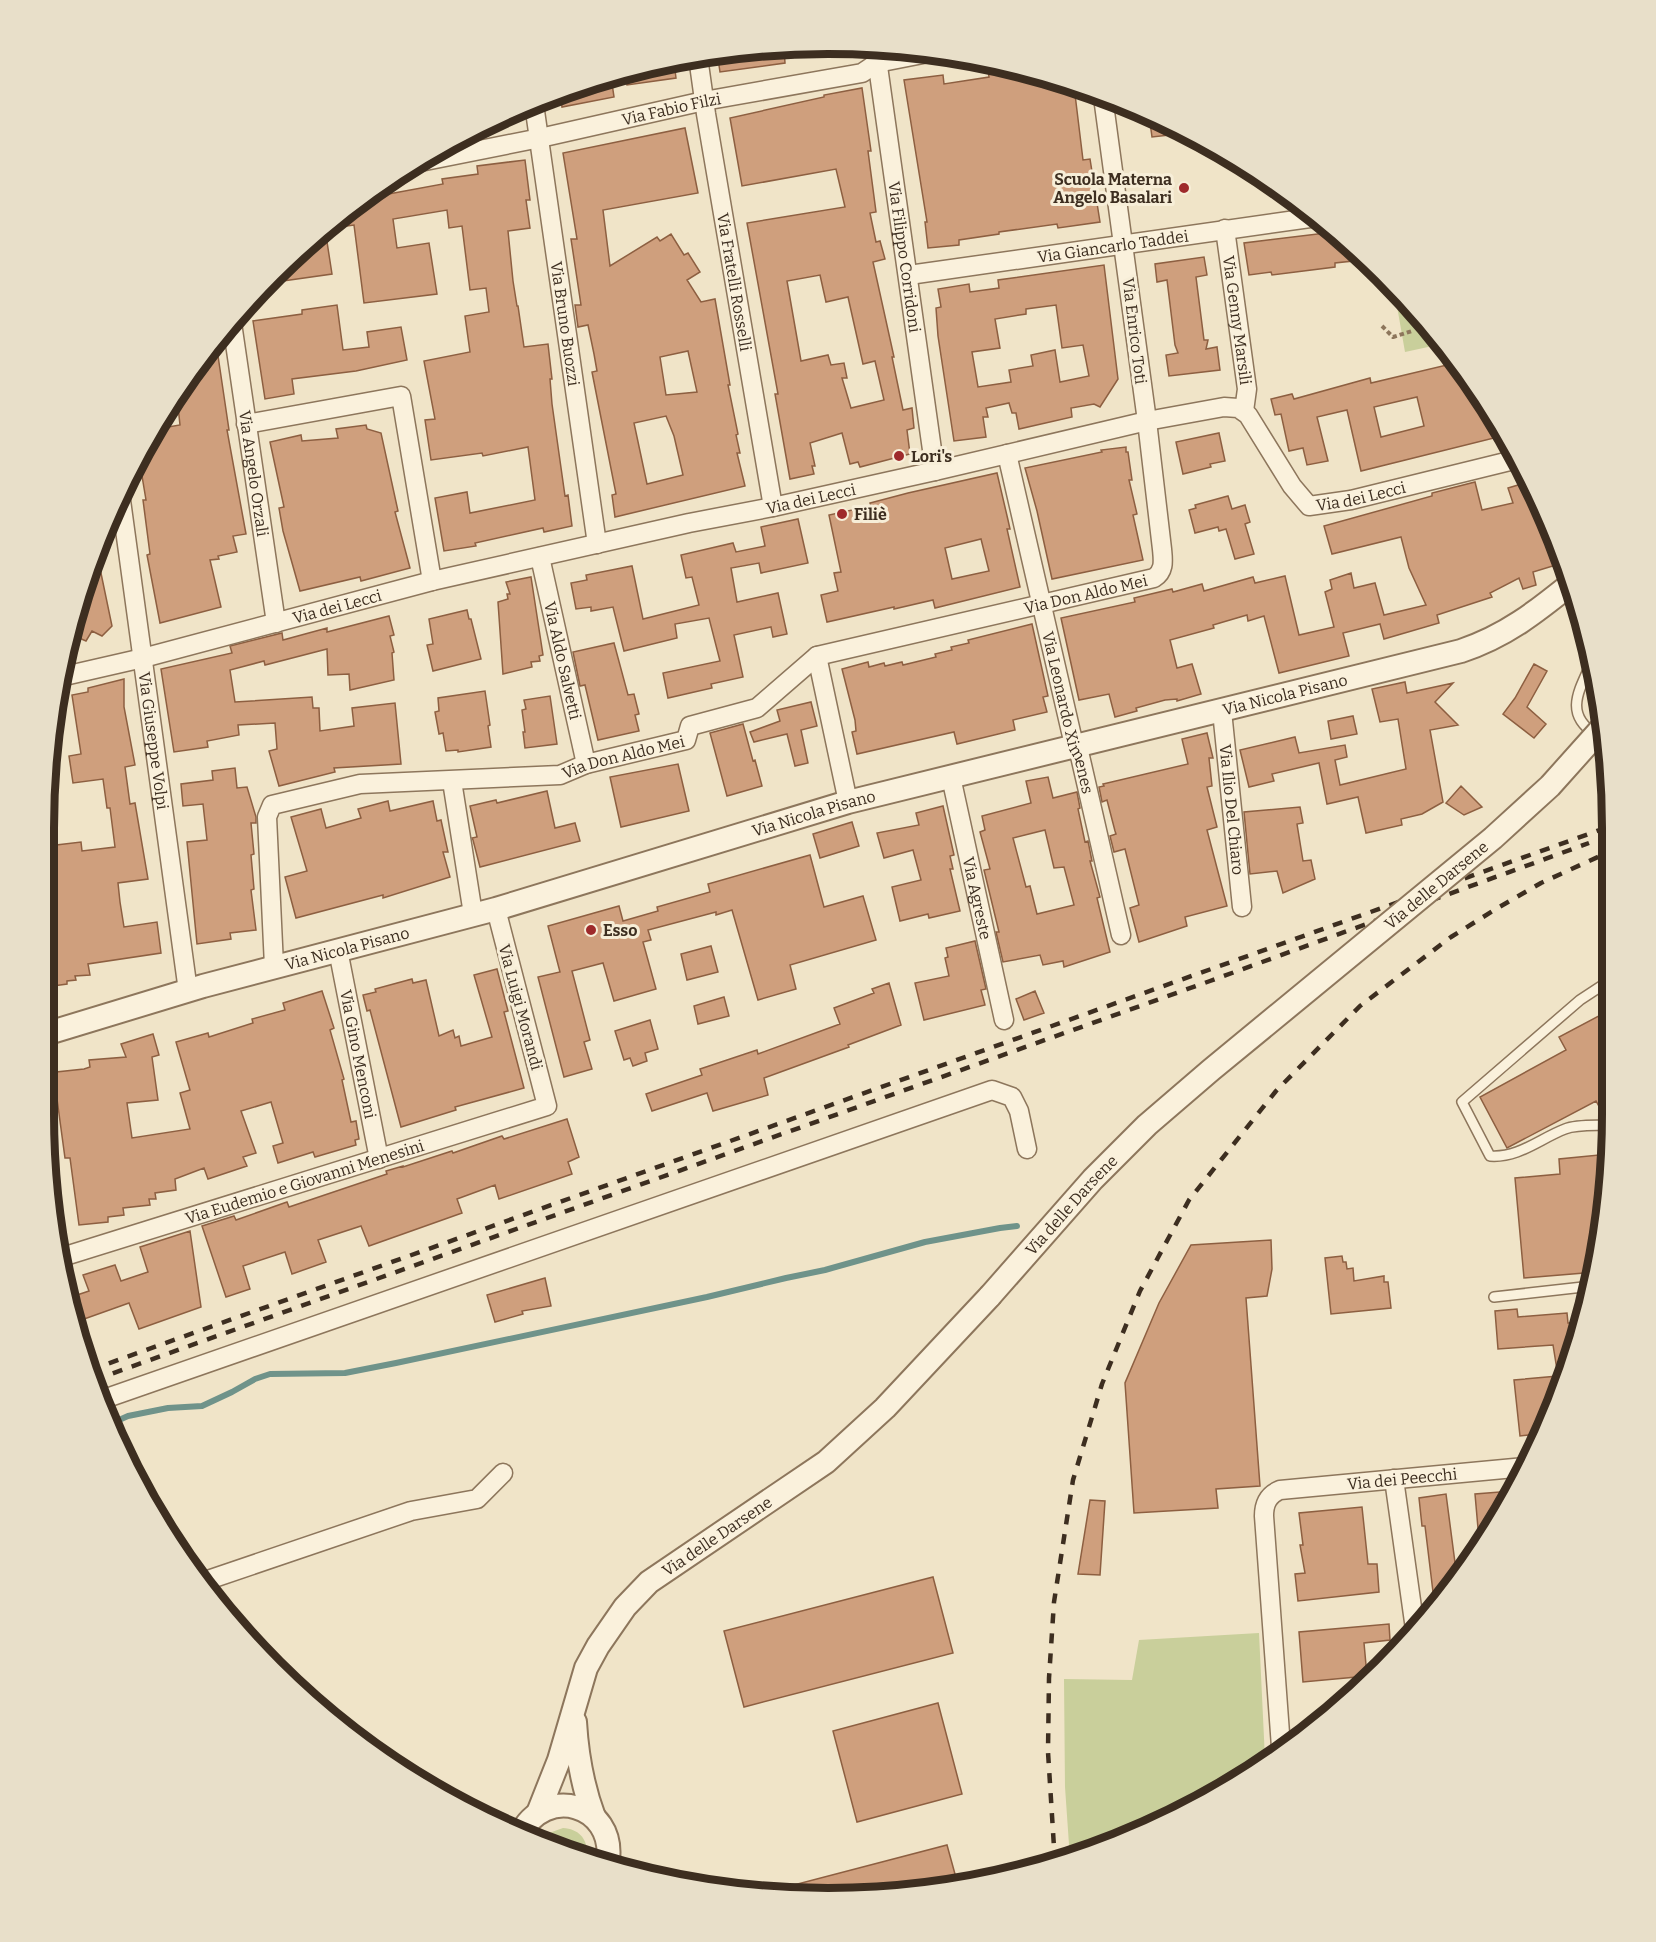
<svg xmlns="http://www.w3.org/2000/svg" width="1656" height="1942" font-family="Bitter,serif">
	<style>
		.green { fill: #c9cf9b }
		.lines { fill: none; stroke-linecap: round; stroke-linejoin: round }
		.stream { stroke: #6f938a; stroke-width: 6 }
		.building { fill: #cf9f7d; stroke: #8d5f41; stroke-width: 1.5; fill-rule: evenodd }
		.service-casing { stroke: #8d765c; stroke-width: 12 }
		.minor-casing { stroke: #8d765c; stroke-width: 21 }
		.tertiary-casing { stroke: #8d765c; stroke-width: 26 }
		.path { stroke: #8d765c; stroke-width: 4; stroke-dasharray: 4.5 3; stroke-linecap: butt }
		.service { stroke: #faf1dc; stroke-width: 9 }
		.minor { stroke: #faf1dc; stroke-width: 18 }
		.tertiary { stroke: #faf1dc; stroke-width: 22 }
		.rail { stroke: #3d2e20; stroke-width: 4.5; stroke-dasharray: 10 10; stroke-linecap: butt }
		.tertiary-bridge-casing { stroke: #8d765c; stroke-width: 26; stroke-linecap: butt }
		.tertiary-bridge { stroke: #faf1dc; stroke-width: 22 }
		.poi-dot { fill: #9e2a2b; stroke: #f7eed8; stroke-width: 2 }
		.labels { text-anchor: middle; stroke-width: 6; stroke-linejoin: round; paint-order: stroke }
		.street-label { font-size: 16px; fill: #3d2e20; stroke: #f7eed8 }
		.poi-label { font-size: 16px; font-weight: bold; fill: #3d2e20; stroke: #f7eed8; text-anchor: start }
		.rim { fill: none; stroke: #3d2e20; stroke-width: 8 }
	</style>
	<rect width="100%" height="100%" fill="#f0e4c8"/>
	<path class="green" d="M1394,289L1418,310L1442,344L1405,352Z
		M1259,1633L1265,1759L1221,1793L1081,1857L1070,1859L1065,1787L1064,1679L1132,1680L1139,1640Z
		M563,1828C579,1829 588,1839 587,1855L542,1842L549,1833Z"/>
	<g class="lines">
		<path class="stream" d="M110,1424L128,1416L168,1408L202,1406L232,1392L255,1379L270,1374L345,1373L396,1363L707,1297L786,1278L825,1270L925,1242L1000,1228L1017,1226"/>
	</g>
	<path class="building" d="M784,49L785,63L720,72L717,52Z
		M674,62L676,78L627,85L625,74Z
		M1011,67L1031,70L1074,86L1083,160L1090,159L1100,222L1058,228L1057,224L999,232V234L959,240V245L928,248L925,222H927L904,80L943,75L944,84L989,77L988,70Z
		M611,77L614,97L562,107L560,92L576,85Z
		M862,88L871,151H868L876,212L870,213L876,242L880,241L885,259L873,262L894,357H892L903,410L912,408L914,428L907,430L910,454L860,467L858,462L850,464L842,433L810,443L815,466H812L814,474L790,479L775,394H778L747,223L845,207L836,169L742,186L730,118L824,97V95ZM820,275L826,302L848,297L863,364L875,361L884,400L851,408L842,378H847L844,363L831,365L828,355L801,361L787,281Z
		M1149,115L1175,124L1188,133L1152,137Z
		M685,128L698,193L603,210L610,266L657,237L660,241L671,234L684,255L688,253L700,272L687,280L701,302L715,299L730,385H728L738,434L736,435L740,453H737L745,486L615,517L612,495L616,494L592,372L597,371L594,354L588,325L578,327L575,305H581L571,239H577L563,153ZM688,351L697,392L666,395L660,357ZM666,416L674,436L683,475L647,484L634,423Z
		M525,160L530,200H526L530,228L508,231L513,281L517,306H518L524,347L548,344L552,379H550L552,404L565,496L568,495L572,526L544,532L543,528L475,543L476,546L444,551L435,498L467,492L470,513L535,500L528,447L483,456L482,453L431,460L425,420L435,419L424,361L470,352L465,316L489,312L486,288L470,290L462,226L449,228L447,210L393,219L397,248L429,243L437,294L364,303L354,225L325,229L332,274L269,283L311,238L367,198L443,184L442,179L478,174L477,166Z
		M1334,232L1352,249L1353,261L1335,263V267L1272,275L1271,272L1249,275L1244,243Z
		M1204,257L1207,275L1196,277L1204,340H1208L1206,349L1217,347L1220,370L1169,376L1166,355L1178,353L1175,345L1167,280L1157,282L1155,264Z
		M1104,265L1118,379L1100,407L1094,404L1071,408L1072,417L1019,429L1016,413H1012L1009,403L986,408L988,417H983L986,437L954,441L938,336L936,308L941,307L938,289L969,284L970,292L999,288L998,280ZM1056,305L1062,348L1083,345L1089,376L1060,382L1055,350L1031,355L1033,366L1009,370L1011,382L978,387L972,352L1000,348L995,319L1026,314V309Z
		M337,305L343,350L369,347L367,332L401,327L407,360L356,371L292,379L294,394L265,399L253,321L302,314V310Z
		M217,349L229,430H227L246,534L233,536L237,552L218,556L219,559L210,560L221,607L160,623L147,555L150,554L143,500H146L139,458L157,429L180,425L177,397L206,350Z
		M1455,363L1487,407L1494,438L1361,471L1347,410L1317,417L1328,461L1307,465L1303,448L1289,451L1281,414L1275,415L1271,399L1292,394L1294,399L1370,378L1371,383ZM1417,397L1424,426L1381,437L1374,407Z
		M366,425L367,429L381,433L398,511L395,512L410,568L361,581L360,577L300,591L283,531L279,508L284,507L270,442L301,435L302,441L338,438L336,429Z
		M1219,433L1225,461L1210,464L1211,467L1183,474L1176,442Z
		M1126,447V452H1128L1132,480H1129L1137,514L1133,515L1143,560L1052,579L1037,511L1025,468L1102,452L1101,450Z
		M997,473L1008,520L1010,529H1007L1020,587L935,608L933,600L894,609V607L827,622L821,595L838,591L834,573L841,572L829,515L871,506L870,503L908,493ZM981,539L989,571L952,579L945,548Z
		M1475,482L1482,510L1513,503L1508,488L1528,482L1538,503L1556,565L1533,572L1536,585L1523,589L1519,578L1490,593L1492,597L1437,615L1439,623L1384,639L1380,624L1343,633L1349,656L1279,673L1264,616L1248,621L1247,615L1213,625L1214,628L1170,640L1177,668L1192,664L1201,694L1177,701V699L1165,700L1136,708L1137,711L1115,717L1109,694L1079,700L1061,618L1135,602L1134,598L1172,589L1173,592L1202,584L1204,591L1253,577L1255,583L1285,576L1299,635L1334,627L1325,592L1332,589L1330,580L1351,573L1354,588L1375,583L1384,615L1426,605L1409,568L1401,537L1332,554L1324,526L1432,496V493Z
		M1228,496L1232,509L1245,505L1250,522L1245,524L1254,554L1235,559L1226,529L1219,531L1218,527L1195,533L1189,510L1196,508L1195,505Z
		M798,519L808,563L761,573L759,563L731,568L737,602L778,593L787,634L773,637L771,627L734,635L743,677L711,684L712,688L668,698L663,673L720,661L709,618L675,624L677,638L624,651L613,607L591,611V607L576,609L571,583L587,580L586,575L632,566L643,619L699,605L692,577L686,578L681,555L733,543L736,552L765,546L761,527Z
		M97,554L112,626L102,636L92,631L86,641L77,637L68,638L70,625Z
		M531,577L543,655L539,656L540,661L531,662L532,667L503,674L498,602L508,599L507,594H510L506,582Z
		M467,610L469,619H471L481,659L433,671L427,645L433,644L429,619Z
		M389,616L394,635L390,636L394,652L392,653L394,680L350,690L349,674L328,675L327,649L265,665L264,661L230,670L235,702L312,697L313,708H319L320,731L354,726L352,708L395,703L401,764L334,768L335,772L279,786L269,751L277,749L275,723L238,725L239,735L207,741L208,747L174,752L161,669L232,653L230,646L282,633L283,640L327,628V632Z
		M1032,624L1048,696L1043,697L1047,712L1013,720L1015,730L957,744L954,732L857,754L852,732L856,731L855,720L842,669L868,662L869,667L884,663L885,666L902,662L903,665L936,657L935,654L952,650L951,647L969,643L968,640Z
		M614,643L628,695L634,694L639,714L635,715L639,731L598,740L585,685L580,686L573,652Z
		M1534,664L1547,671L1527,707L1546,724L1534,738L1503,714L1515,698Z
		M124,679V707L135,765L125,767L130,804L135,803L148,879L118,883L120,902L124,927L157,922L161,953L88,964L90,975L75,976L76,980L67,981V984L46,987L48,846L81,842L82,851L115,847L110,808H107L103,779L73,783L69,756L81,754L72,695L88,692V688Z
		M1405,682L1407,693L1453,683L1435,702L1458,725L1430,730L1443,802L1422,814L1401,819L1402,825L1366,833L1358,797L1327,804L1319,763L1272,774L1274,781L1249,787L1240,750L1295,737L1299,753L1345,745L1347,757L1335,760L1340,785L1406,769L1398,719L1380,722L1372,689Z
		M485,691L490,725L488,726L491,747L458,752V750L446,751L443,733L439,734L435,712L439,711L438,698Z
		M550,696L557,744L525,748L523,732H525L522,710L526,709L524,700Z
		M811,702L817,726L801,730L808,763L795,766L787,734L754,742L750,732L780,721L777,710Z
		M1353,716L1357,734L1331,739L1328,721Z
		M743,724L753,761L755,760L762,786L727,796L710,733Z
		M1207,733L1213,758H1209L1212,786L1207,787L1217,827L1207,830L1227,906L1185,917L1187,926L1139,942L1130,908L1139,905L1125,849L1114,852L1110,836L1116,834L1115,831L1107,800L1102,802L1099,787L1104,786L1103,784L1188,764L1182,739Z
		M678,764L689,811L621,827L610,777Z
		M235,768L237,788L247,787L256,817V823H251L254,854L251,855L254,889L251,890L256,930L230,933L231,939L197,944L187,842L207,840L203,804L183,806L181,784L213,780L212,771Z
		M1048,777L1053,798L1077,792L1080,808L1078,809L1085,842L1088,841L1092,861H1090L1100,897L1097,898L1110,952L1064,967L1063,961L1043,965L1040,955L1003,962L996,932H999L984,870L990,869L980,832L985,830L982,816L1031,803L1026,781ZM1045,830L1054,868L1064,867L1074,905L1037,914L1030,886L1026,887L1013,838Z
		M1461,786L1482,807L1464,815L1446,803Z
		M547,791L555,828L575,823L580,841L480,867L473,840L472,838L477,837L470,806L496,800L497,803Z
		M388,801L390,811L433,801L437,821L441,820L448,852H443L450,877L383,898V895L296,918L285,877L307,871L291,817L321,809L326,828L361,818L358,809Z
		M943,806L954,855L950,856L953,869H950L960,911L929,918L928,914L900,921L892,887L921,880L913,850L884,858L877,833L919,825L916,813Z
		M1300,807L1303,823L1297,824L1303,861L1311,860L1315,879L1283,893L1277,871L1250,874L1244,812Z
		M852,822L859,846L820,858L813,834Z
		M810,855L824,907L863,896L876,940L790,965L796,989L758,1000L732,910L716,915V912L648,930L651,940L643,942L656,989L614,1001L603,963L572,971L590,1040L584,1042L592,1069L564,1077L538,977L560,972L548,926L619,906L623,921L658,911L657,907L710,892L708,884Z
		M975,941L986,989L981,990L985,1005L924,1020L915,983L949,976L945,958L948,957L946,948Z
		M711,946L718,972L687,980L681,954Z
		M497,969L508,1011L504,1012L524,1088L455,1107L456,1110L401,1127L370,1010L367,1011L363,995L376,992L375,989L412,979L413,983L426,980L439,1036L453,1030L455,1038L459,1036L461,1046L492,1037L474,975Z
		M889,983L901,1025L848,1045L849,1047L764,1078L768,1095L713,1111L707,1093L652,1111L646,1094L702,1075L700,1069L757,1050L758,1054L840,1024L834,1008L874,993L872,989Z
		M322,991L334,1028L330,1030L344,1079L342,1080L351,1122L356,1121L359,1139L355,1140L356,1145L315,1157L313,1152L278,1163L273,1146L283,1143L271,1102L241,1111L256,1153L243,1157L247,1166L208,1179L204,1168L175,1179L176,1190L155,1193L156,1199H149L150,1205L123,1208L124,1215L108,1217V1222L79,1225L70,1158H65L57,1099L50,1100L47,1073L84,1069L90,1067L89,1060L126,1057L121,1044L153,1034L159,1055L152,1057L158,1100L127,1103L132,1138L190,1129L180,1093L190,1090L176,1042L208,1033L209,1037L253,1023L252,1019L285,1010L283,1003Z
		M1035,991L1044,1013L1024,1020L1016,999Z
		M724,997L729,1016L698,1024L694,1006Z
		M1612,1009V1118L1606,1119L1596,1101L1507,1148L1480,1097L1566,1050L1559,1037Z
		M650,1020L658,1049L645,1053L647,1061L633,1066L630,1058L624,1060L615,1031Z
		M567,1119L579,1157L568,1162L572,1174L499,1199L495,1185L457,1199L462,1213L369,1246L361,1226L318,1240L326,1262L292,1274L285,1252L243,1266L250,1289L226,1297L202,1226L234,1216L236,1220L287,1202L289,1207L387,1174L386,1171L403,1166V1167L452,1151L453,1153L502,1136L504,1139Z
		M1609,1154L1596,1272L1524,1278L1515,1178L1560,1174L1559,1159Z
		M190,1231L201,1307L139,1329L129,1303L73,1323L68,1298L89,1291L83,1275L115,1265L121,1281L148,1272L140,1247Z
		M1271,1240L1272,1269L1267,1296L1246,1298L1260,1486L1216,1489L1218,1508L1134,1513L1125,1383L1159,1303L1191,1245Z
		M1342,1256L1343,1262H1346L1347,1269L1353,1268L1354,1281L1384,1276V1282H1388L1391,1308L1331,1314L1325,1258Z
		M545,1278L551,1306L522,1311L523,1314L495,1322L487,1295Z
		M1517,1309L1518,1317L1567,1313L1568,1323H1572L1574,1345L1550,1420L1537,1421L1538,1434L1520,1436L1514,1380L1558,1376L1553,1345L1498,1349L1495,1311Z
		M1512,1491L1480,1550V1551L1475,1494Z
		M1446,1494L1457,1578L1447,1590L1433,1592L1425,1526H1422L1419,1498Z
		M1090,1500L1105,1501L1100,1575L1078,1574Z
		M1362,1507L1368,1564H1377L1379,1592L1298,1601L1295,1574L1305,1573L1300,1545H1303L1299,1513Z
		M933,1577L953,1653L744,1707L724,1631Z
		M1389,1624L1390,1640L1364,1643L1367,1676L1303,1682L1299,1632Z
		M938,1703L962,1794L857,1822L833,1731Z
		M947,1845L958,1885L930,1892H787L786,1887Z"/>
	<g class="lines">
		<defs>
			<path id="service" d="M1589,668C1577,694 1566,715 1595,734
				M1611,1125C1597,1126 1578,1124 1565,1129C1539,1139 1519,1158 1490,1156L1462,1102L1580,1000L1612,979
				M1494,1297L1592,1286"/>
			<g id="minor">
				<path id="s1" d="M875,45L935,471"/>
				<path id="s2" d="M698,57L706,114L773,507"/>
				<path id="s3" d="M534,104L597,544"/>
				<path id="s4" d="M415,163L540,138L704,101L862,73L877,63L928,53"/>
				<path id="s5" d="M1225,229L1247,389L1244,411"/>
				<path id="s6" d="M909,275L1317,217"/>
				<path id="s7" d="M232,323L276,623"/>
				<path d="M246,424L401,396L432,581"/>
				<path id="s8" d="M1007,454L1071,732L1075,748L1080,756L1121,935"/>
				<path id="s9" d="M120,493L188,991"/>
				<path id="s10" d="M540,557L586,764"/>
				<path d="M817,656L848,802"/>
				<path id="s11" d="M60,677L143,658L432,581L689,523L773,507L935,471L1147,421L1224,407L1238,408L1248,415L1292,486L1309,506L1351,500L1518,459"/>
				<path id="s12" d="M1222,711L1242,907"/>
				<path id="s13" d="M951,777L1004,1020"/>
				<path d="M452,781L473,914"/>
				<path id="s14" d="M338,950L379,1159"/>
				<path id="s15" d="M274,966L267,817L272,805L360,784L560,775L586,764L686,740L690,726L757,708L817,656L1154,578C1165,571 1163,560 1162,549L1147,421L1103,97"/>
				<path id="s16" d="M62,1257L547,1106L496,909"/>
				<path d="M101,1400L992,1090L1012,1097L1019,1111L1027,1149"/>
				<path d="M1394,1479L1415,1629"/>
				<path d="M205,1581L411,1511L477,1499L503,1473"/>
				<path id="s17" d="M1281,1747L1264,1516C1264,1504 1268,1495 1280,1490L1525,1467"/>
			</g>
			<g id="tertiary">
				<path id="s18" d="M45,1034L203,986L496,909L848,802L1461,651C1506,636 1536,612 1572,583"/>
				<path d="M575,1722C577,1755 582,1785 594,1817"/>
				<path id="s19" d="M538,1813L559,1760L586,1668L598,1646L625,1607L649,1582L826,1462L885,1408L990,1296"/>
				<path d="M520,1835C545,1784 615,1804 608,1860"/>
			</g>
		</defs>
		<use href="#service" class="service-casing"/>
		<use href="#minor" class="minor-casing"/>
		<use href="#tertiary" class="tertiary-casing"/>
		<path class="path" d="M1382,326L1393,337L1412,331"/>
		<use href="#service" class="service"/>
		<use href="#minor" class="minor"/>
		<use href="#tertiary" class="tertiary"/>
		<path class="rail" d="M90,1370L1611,826
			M94,1380L1210,981L1589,843
			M1055,1863L1048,1752L1049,1678L1054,1602L1073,1480L1102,1384L1140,1291L1189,1200L1276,1091L1360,1006L1451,937L1496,909L1541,883L1611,851"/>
		<defs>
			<g id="tertiary-bridge">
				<path id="s20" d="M990,1296L1093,1179L1147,1125L1211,1070L1493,838L1550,786L1601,729"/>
			</g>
		</defs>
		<use href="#tertiary-bridge" class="tertiary-bridge-casing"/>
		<use href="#tertiary-bridge" class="tertiary-bridge"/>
	</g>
	<g class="poi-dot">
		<circle cx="1184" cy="188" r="6"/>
		<circle cx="899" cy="456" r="6"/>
		<circle cx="842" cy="514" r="6"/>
		<circle cx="591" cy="930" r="6"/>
	</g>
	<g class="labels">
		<g class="street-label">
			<text dy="6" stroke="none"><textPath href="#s4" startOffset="262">Via Fabio Filzi</textPath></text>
			<text dy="6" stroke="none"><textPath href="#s6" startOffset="206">Via Giancarlo Taddei</textPath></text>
			<text dy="6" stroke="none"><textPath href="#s1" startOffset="214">Via Filippo Corridoni</textPath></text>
			<text dy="6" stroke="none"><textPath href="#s2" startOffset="228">Via Fratelli Rosselli</textPath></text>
			<text dy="6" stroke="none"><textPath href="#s5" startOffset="92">Via Genny Marsili</textPath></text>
			<text dy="6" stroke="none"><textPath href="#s3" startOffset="222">Via Bruno Buozzi</textPath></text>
			<text transform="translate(1135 331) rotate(83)" y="6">Via Enrico Toti</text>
			<text dy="6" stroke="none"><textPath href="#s7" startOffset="152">Via Angelo Orzali</textPath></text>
			<text dy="6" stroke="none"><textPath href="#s11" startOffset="1384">Via dei Lecci</textPath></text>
			<text dy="6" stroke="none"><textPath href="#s11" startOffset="772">Via dei Lecci</textPath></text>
			<text dy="6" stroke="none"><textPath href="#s15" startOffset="1023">Via Don Aldo Mei</textPath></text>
			<text dy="6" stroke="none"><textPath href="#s11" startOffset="286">Via dei Lecci</textPath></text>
			<text dy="6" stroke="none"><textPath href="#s10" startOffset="106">Via Aldo Salvetti</textPath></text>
			<text dy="6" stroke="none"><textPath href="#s18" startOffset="1286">Via Nicola Pisano</textPath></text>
			<text dy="6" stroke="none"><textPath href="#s8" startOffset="266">Via Leonardo Ximenes</textPath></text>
			<text dy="6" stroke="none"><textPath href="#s9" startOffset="250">Via Giuseppe Volpi</textPath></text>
			<text dy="6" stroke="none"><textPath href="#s15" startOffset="519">Via Don Aldo Mei</textPath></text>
			<text dy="6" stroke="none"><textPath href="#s12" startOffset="99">Via Ilio Del Chiaro</textPath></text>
			<text dy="6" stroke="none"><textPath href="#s18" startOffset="800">Via Nicola Pisano</textPath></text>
			<text dy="6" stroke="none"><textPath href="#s20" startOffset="608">Via delle Darsene</textPath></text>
			<text dy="6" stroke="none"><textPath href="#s13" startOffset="124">Via Agreste</textPath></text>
			<text dy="6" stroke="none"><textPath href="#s18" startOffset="314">Via Nicola Pisano</textPath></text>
			<text transform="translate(521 1007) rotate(75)" y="6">Via Luigi Morandi</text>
			<text dy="6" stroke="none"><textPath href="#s14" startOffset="106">Via Gino Menconi</textPath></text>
			<text dy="6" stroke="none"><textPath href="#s16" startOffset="254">Via Eudemio e Giovanni Menesini</textPath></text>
			<text dy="6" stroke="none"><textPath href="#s20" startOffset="122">Via delle Darsene</textPath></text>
			<text dy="6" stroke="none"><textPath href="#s17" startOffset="387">Via dei Peecchi</textPath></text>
			<text dy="6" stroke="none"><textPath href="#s19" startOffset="342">Via delle Darsene</textPath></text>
		</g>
		<g class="poi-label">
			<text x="1172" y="185" text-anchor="end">Scuola Materna<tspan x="1172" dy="18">Angelo Basalari</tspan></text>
			<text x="911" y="462">Lori's</text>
			<text x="854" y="520">Filiè</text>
			<text x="603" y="936">Esso</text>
		</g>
	</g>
	<path d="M0 0H1656V1942H0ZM828 54H828A774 774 0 0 1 1602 828V1114A774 774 0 0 1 828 1888H828A774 774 0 0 1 54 1114V828A774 774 0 0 1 828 54Z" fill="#e8dfc9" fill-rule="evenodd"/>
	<path class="rim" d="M828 54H828A774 774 0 0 1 1602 828V1114A774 774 0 0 1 828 1888H828A774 774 0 0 1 54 1114V828A774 774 0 0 1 828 54Z"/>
</svg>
